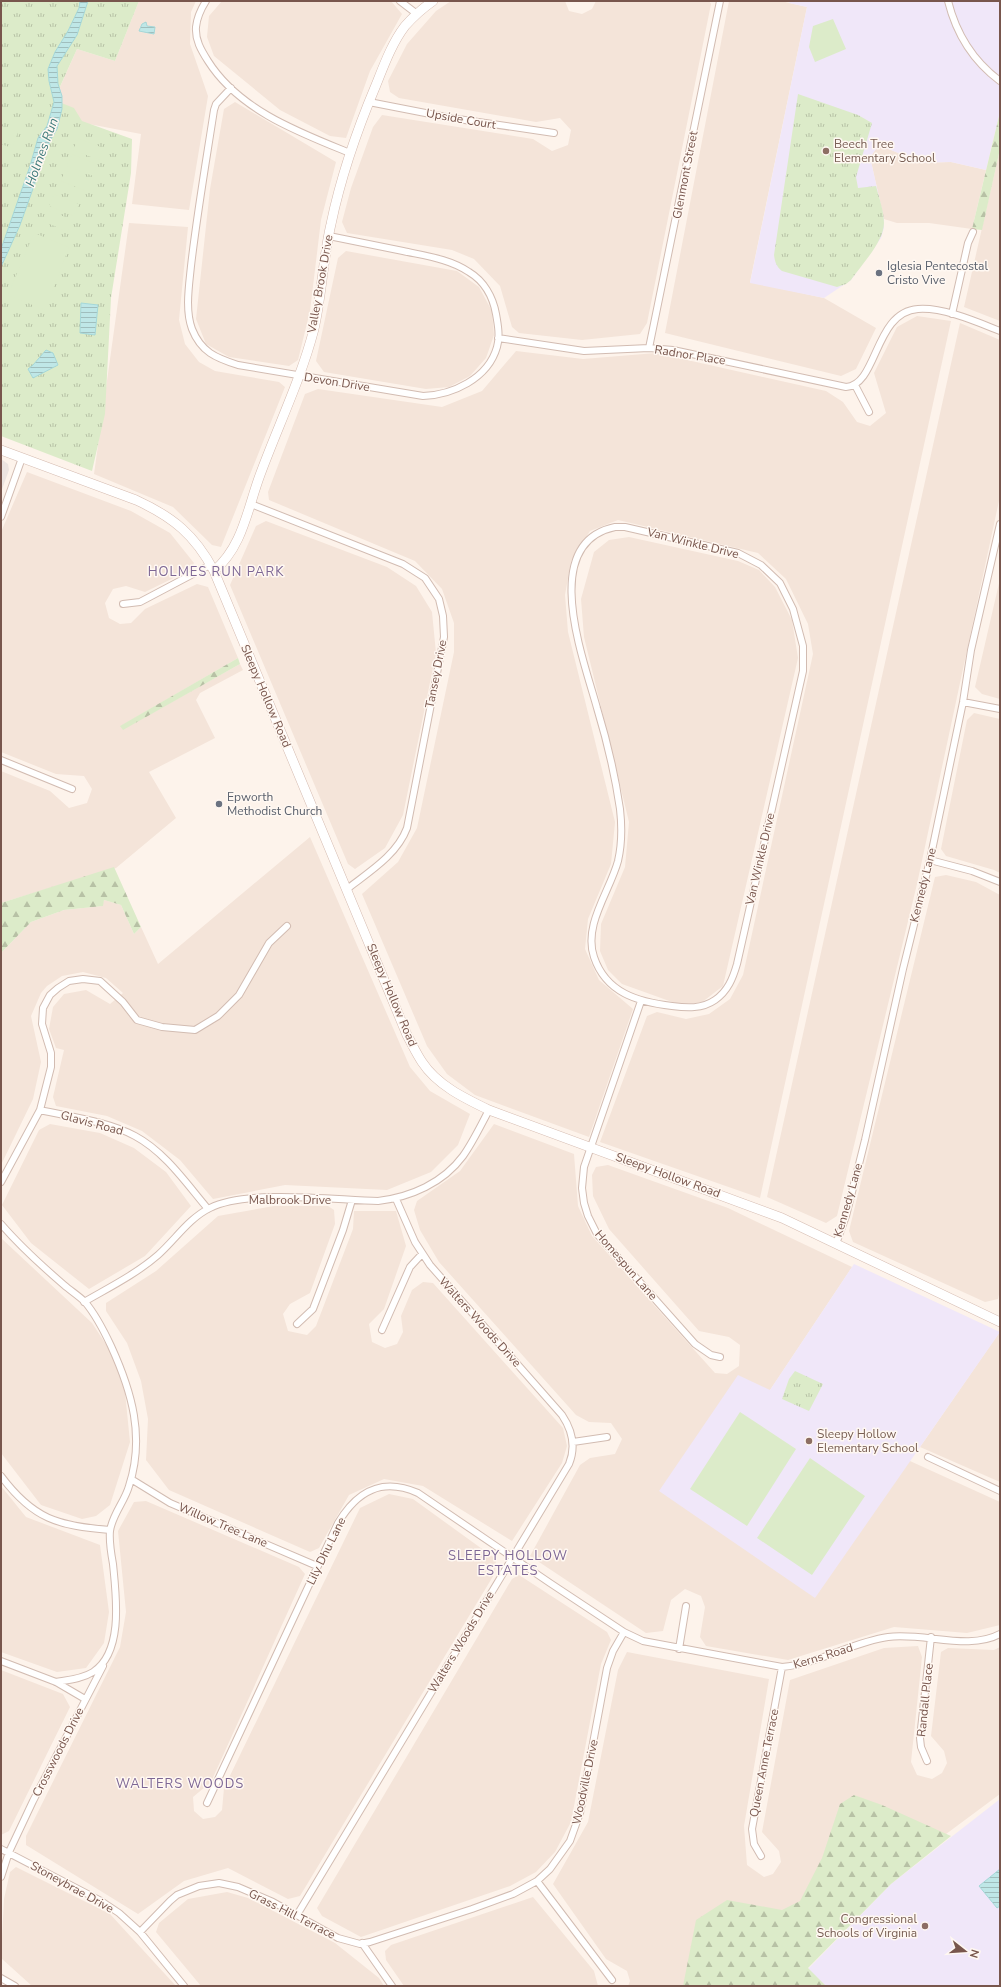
<svg xmlns="http://www.w3.org/2000/svg" width="1001" height="1987" font-family="'Nunito Sans',sans-serif">
	<style>
		.residential { fill: #f4e4d9 }
		.industrial { fill: #ece4e0 }
		.education { fill: #f0e7f9 }
		.forest { fill: url(#forest-firs) }
		.park { fill: url(#park-tufts) }
		.pitch { fill: #dcebc9 }
		.water { fill: url(#water-rules); stroke: #a5d8d9 }
		.lines { fill: none; stroke-linecap: round; stroke-linejoin: round }
		.street-casing { stroke: #d2bcb2; stroke-width: 8 }
		.secondary-casing { stroke: #d5bbb0; stroke-width: 10 }
		.street { stroke: #fff; stroke-width: 6 }
		.secondary { stroke: #fff; stroke-width: 9 }
		.education-dot { fill: #8d6e63; stroke: #fff8f2; stroke-width: 1.5 }
		.worship-dot { fill: #6b7280; stroke: #fff8f2; stroke-width: 1.5 }
		.labels { text-anchor: middle; stroke-width: 3; stroke-linejoin: round; paint-order: stroke }
		.street-label { font-size: 12px; fill: #78564d; stroke: #fff8f2 }
		.education-label { font-size: 12px; fill: #785e54; stroke: #fff8f2; text-anchor: start }
		.worship-label { font-size: 12px; fill: #5b616d; stroke: #fff8f2; text-anchor: start }
		.water-label { font-size: 13px; font-style: italic; fill: #407c7d; stroke: #fff8f2 }
		.neighbourhood-label { font-size: 13px; letter-spacing: 1px; fill: #7d6694; stroke: #fff8f2 }
	</style>
	<defs>
		<pattern id="forest-firs" width="22" height="20" patternUnits="userSpaceOnUse"><rect width="22" height="20" fill="#dcebc9"/><path d="M5 1l3.5 6h-7zM16 11l3.5 6h-7z" fill="#b7c1a5"/></pattern>
		<pattern id="park-tufts" width="24" height="20" patternUnits="userSpaceOnUse"><rect width="24" height="20" fill="#dcebc9"/><path d="M3 7l-1-3M5 7V3M7 7l1-3M15 17l-1-3M17 17v-4M19 17l1-3" fill="none" stroke="#b7c1a5"/></pattern>
		<pattern id="water-rules" width="6" height="5" patternUnits="userSpaceOnUse"><rect width="6" height="5" fill="#bfe7e7"/><path d="M0 2.5h6" fill="none" stroke="#a0bebd"/></pattern>
	</defs>
	<rect width="100%" height="100%" fill="#fdf3eb"/>
	<path class="residential" d="M139,1H196L191,12L190,44L208,96L189,210L132,204L141,134L47,116L77,49L115,61Z
		M222,1H391L402,14L370,71L346,138L330,136L280,110L214,56L207,37L209,16Z
		M451,1H565L569,11L582,14L592,9L596,1H709L711,4L647,323L640,334L582,340L519,333L512,327L500,286L474,259L452,250L347,233L342,222L351,188L373,127L382,115L533,139L552,151L568,145L571,130L560,118L536,122L399,98L390,92L388,81L407,44L436,11Z
		M729,1H781L807,7L750,282L824,298L876,328L856,369L841,376L665,333Z
		M235,102L336,162L321,220L310,311L298,360L289,366L229,357L206,344L196,319L210,189L224,109Z
		M879,145L903,155L915,163L951,162L986,170L972,229L929,223H897L884,219L870,157Z
		M1000,149V321L964,307Z
		M129,223L188,227L179,320L185,344L199,362L215,371L279,382L285,387L221,547L212,545L173,507L94,474Z
		M346,251L457,271L479,287L492,311L494,335L486,358L470,376L449,387L426,389L324,372L316,361L338,258Z
		M917,316L951,321L760,1198L600,1142L647,1016L657,1012L686,1019L709,1014L730,999L743,975L813,654L808,624L786,579L758,553L618,520L590,531L571,561L565,595L568,632L615,822L611,864L588,919L585,949L599,980L633,1009L589,1137L475,1095L447,1074L427,1046L362,894L398,862L417,828L454,652V623L442,589L415,561L269,500L268,492L305,394L318,389L442,407L482,391L516,351L583,359L656,353L826,391L843,402L857,422L870,426L886,413L874,373L897,327Z
		M960,323L1000,340V496L917,884L837,1216L826,1223L767,1197Z
		M27,472L131,511L170,533L194,563L190,570L145,592L126,586L113,589L105,603L109,618L120,624L131,623L145,609L197,584L208,587L238,658L121,726L127,727L240,664L243,670L200,693L196,700L215,738L149,772L176,818L116,868L4,902L1,913V771L50,791L69,808L87,803L92,789L84,776L56,774L1,752V532Z
		M266,521L387,567L416,586L432,612L436,653L403,815L385,848L355,869L348,864L230,585L256,526Z
		M629,537L738,561L759,570L775,587L792,620L798,658L723,986L701,1003H675L622,984L608,970L600,951L601,924L625,867L629,822L584,637L581,599L594,552L609,540Z
		M1000,579V699L982,694L975,687Z
		M974,713L1000,719V873L994,870L946,856L941,849L967,720Z
		M310,837L410,1067L430,1091L470,1114L458,1145L431,1172L387,1190L285,1185L213,1199L180,1160L142,1131L107,1116L56,1106L53,1097L64,1050L56,1048L49,1029L53,1007L64,994L86,990L110,1004L123,993L106,978L83,972L62,976L47,986L41,993L31,1016L41,1062L33,1099L1,1165V953L31,922L64,910L102,906L104,900L121,905L134,934L141,927L158,964Z
		M946,875L976,882L1000,895V1290L998,1299L985,1302L853,1242L849,1231L935,877Z
		M50,1124L100,1133L134,1148L166,1172L191,1206L145,1256L89,1289L31,1243L2,1205L39,1130Z
		M494,1124L574,1154L578,1206L592,1236L715,1373L727,1374L739,1366L740,1345L729,1337L699,1331L609,1229L593,1196L592,1175L596,1167L608,1165L728,1208L852,1267L770,1390L910,1461L1000,1502V1625L967,1633L894,1627L788,1660L706,1646L700,1637L705,1607L701,1596L685,1589L671,1600L663,1631L646,1633L530,1556L580,1465L590,1458L615,1454L622,1439L611,1423L589,1422L576,1415L439,1262L420,1230L414,1210L417,1201L460,1171Z
		M274,1206H328L334,1210L335,1224L310,1293L290,1304L283,1314L288,1331L307,1335L316,1326L353,1229L354,1211H396L406,1246L384,1309L369,1324L372,1342L385,1348L397,1344L403,1332L401,1316L412,1290L423,1282L433,1283L563,1428L567,1446L562,1463L512,1541L423,1486L384,1479L349,1495L319,1548L310,1552L169,1490L146,1460L148,1419L141,1381L127,1343L106,1311V1303L156,1271L218,1216Z
		M1,1238L92,1323L113,1355L124,1382L130,1442L110,1505L96,1516L82,1519L41,1505L1,1453Z
		M999,1333L1000,1334V1482L920,1447Z
		M1,1486L26,1517L100,1545L109,1612L104,1643L86,1668L57,1672L1,1652Z
		M389,1494L413,1499L496,1559L495,1573L300,1896L288,1899L228,1868L184,1881L138,1914L26,1845V1836L120,1647L126,1612L118,1531L134,1502L146,1501L299,1567L305,1574L211,1782L193,1797L194,1811L203,1819L215,1817L222,1810L224,1788L360,1508Z
		M519,1575L607,1632L611,1640L601,1664L571,1822L555,1852L536,1872L510,1886L361,1937L322,1916L317,1908L512,1579Z
		M918,1646L922,1657L911,1762L917,1775L932,1779L942,1773L947,1763L944,1751L931,1736L941,1652L948,1648L994,1650L1000,1647V1794L741,1986H628L630,1981L627,1971L606,1959L553,1884L588,1822L618,1670L627,1652L769,1679L744,1826L747,1865L764,1877L773,1874L781,1862L779,1851L762,1832L790,1680L884,1648Z
		M1,1670L63,1694L70,1707L9,1831L1,1835Z
		M16,1867L110,1914L176,1986H32L1,1958L4,1899L10,1872Z
		M227,1892L248,1898L335,1943L379,1978L384,1986H201L156,1932L159,1923L188,1899Z
		M533,1897L594,1971L598,1986H404L386,1960L385,1951L391,1945Z"/>
	<path class="industrial" d="M1,459L8,464L9,470L1,492Z"/>
	<path class="education" d="M790,1H1000V112L986,170L951,162L915,163L903,155L879,145L870,157L884,219V228L881,238L851,280L824,298L750,283L807,7L789,3Z
		M854,1264L1000,1332L815,1598L659,1491L738,1375L770,1390Z
		M1000,1799V1986H826L808,1969L891,1884Z"/>
	<path class="forest" d="M1000,112V149L982,230L972,229Z
		M238,658L240,664L123,730L120,726Z
		M114,867L141,927L134,934L121,905L104,900L103,906L64,910L31,922L1,953V903Z
		M854,1795L882,1805L951,1836L891,1884L808,1968L826,1986H683L696,1920L727,1900L782,1910L800,1901L822,1858L840,1804Z"/>
	<path class="park" d="M1,1H139L115,61L77,49L54,100L74,108L82,121L132,139L131,173L111,298L105,414L92,471L1,436Z
		M798,94L858,115L872,123L856,177L858,188L876,186C879,198 884,211 884,223C884,242 861,265 851,280L846,284L837,287L782,271C776,266 775,262 774,255Z
		M795,1371L823,1384L809,1411L782,1399L789,1379Z"/>
	<path class="pitch" d="M833,19L846,49L815,62L809,47L813,26Z
		M1,126L18,132L13,145L1,140Z
		M78,138L103,148L99,160L73,150Z
		M1,144L12,148L7,160L1,158Z
		M72,154L97,164L93,176L67,166Z
		M65,170L91,180L86,191L61,181Z
		M54,194L79,204L74,216L49,206Z
		M47,210L73,220L68,232L43,221Z
		M34,233L69,247L45,310L8,295Z
		M740,1412L796,1449L747,1526L690,1489Z
		M810,1458L865,1496L812,1575L757,1538Z"/>
	<path class="water" d="M80,1H88L77,35L57,66L58,84L62,96V109L57,129L50,141L20,225L1,267V249L30,166L38,138L47,126L54,102L49,81L48,69L55,52L68,31L79,8Z
		M146,22L147,26L155,27L154,34L139,31L142,24Z
		M81,303L98,305L95,335L80,333Z
		M46,350L53,353L58,365L33,378L28,369L33,365Z
		M1000,1869V1906L997,1908L979,1886Z"/>
	<g class="lines">
		<defs>
			<path id="street" d="M206,1C201,9 197,17 196,27C195,40 201,50 208,61C239,110 298,132 350,153
				M400,1L417,14
				M948,1C956,33 973,61 1000,81
				M231,88L216,104L214,110C206,162 197,214 191,266C189,286 185,310 192,329C201,352 216,358 238,365L423,396C452,395 488,379 497,347C500,336 498,325 496,314C493,297 484,281 469,272C450,259 426,256 403,251C378,246 353,241 329,236
				M369,102L451,118L554,133
				M952,314L968,243L973,232
				M498,338L584,351L649,348L673,350L846,387C878,385 874,312 918,309C943,307 977,322 1000,331
				M649,348L720,1
				M855,385L869,412
				M251,504L403,564L425,578L439,599L443,616L444,637L407,828C397,855 369,872 347,889
				M1,517L22,458
				M615,527H625L738,553L761,565L780,583L793,609L803,646V671L737,964C733,978 728,991 715,1000C702,1009 687,1008 672,1006C638,1002 606,993 594,957C583,925 610,891 618,861C622,844 622,827 620,809C615,775 607,741 597,708C584,660 538,543 615,527Z
				M123,604L140,602L210,565
				M963,702L1000,709
				M1,760L72,789
				M930,860L972,871L1000,882
				M641,1001L584,1167L582,1188L584,1203L588,1216L597,1234L695,1344L711,1355L720,1357
				M40,1110C71,1117 107,1121 135,1136C165,1152 186,1183 208,1209
				M1,1182L40,1110L51,1067V1053L42,1024L43,1008L50,995L58,988L69,981L83,979L100,981L123,1002L137,1020L162,1027L195,1030L218,1016L239,995L269,943L287,926
				M1,1224C20,1246 42,1266 64,1285C71,1291 79,1296 85,1302C96,1315 104,1331 111,1346C132,1392 145,1437 129,1486C125,1501 112,1515 110,1531C109,1541 111,1553 113,1564C116,1595 124,1652 93,1672C82,1679 68,1680 56,1682
				M836,1244L846,1216L865,1140L903,969L930,860L963,702L971,650L1000,524
				M84,1302C110,1287 136,1274 158,1255C175,1240 189,1218 210,1208C249,1189 333,1200 378,1201C411,1197 443,1183 463,1156C473,1142 481,1125 489,1110
				M297,1324L313,1309L343,1230L352,1200
				M382,1330L410,1267L422,1254
				M573,1442L607,1437
				M928,1457L1000,1491
				M1,1476C33,1519 58,1526 110,1530
				M131,1479L170,1503L317,1566
				M679,1649L686,1606
				M1,1661L56,1682L85,1699
				M927,1761L921,1747L920,1738L931,1637
				M207,1803L338,1523C357,1491 382,1477 418,1493L550,1583L624,1632L643,1641L782,1667C819,1664 852,1642 888,1637C923,1632 969,1651 1000,1634
				M1,1849L101,1901L119,1913L140,1932L184,1986
				M761,1856L754,1844L752,1829L782,1667
				M1,1877L9,1852L33,1801L103,1666
				M537,1881L612,1980
				M297,1915L569,1464C576,1447 572,1430 562,1415L430,1265L415,1242L396,1199
				M140,1932L170,1901L177,1895L199,1886L219,1883L238,1887L273,1902L338,1938L360,1944L370,1942L472,1909L513,1894L537,1881L550,1869L570,1841L580,1813L607,1668L613,1651L624,1632
				M362,1943L392,1986
				M1,1978L15,1986"/>
			<path id="secondary" d="M1,450L136,500C173,517 195,535 214,571L407,1035C412,1044 416,1053 422,1062C437,1085 464,1098 489,1110L782,1218L1000,1322
				M214,571C243,546 247,510 260,475C278,426 301,379 314,329C322,294 323,258 331,224C341,176 357,130 376,85C384,65 392,43 405,26C413,17 423,8 433,1"/>
		</defs>
		<use href="#street" class="street-casing"/>
		<use href="#secondary" class="secondary-casing"/>
		<use href="#street" class="street"/>
		<use href="#secondary" class="secondary"/>
	</g>
	<g class="education-dot">
		<circle cx="826" cy="151" r="4"/>
		<circle cx="809" cy="1441" r="4"/>
		<circle cx="925" cy="1926" r="4"/>
	</g>
	<g class="worship-dot">
		<circle cx="879" cy="273" r="4"/>
		<circle cx="219" cy="804" r="4"/>
	</g>
	<g class="labels">
		<g class="street-label">
			<text transform="translate(461 119) rotate(10)" y="4">Upside Court</text>
			<text transform="translate(685 175) rotate(-79)" y="4">Glenmont Street</text>
			<text transform="translate(320 284) rotate(-80)" y="4">Valley Brook Drive</text>
			<text transform="translate(690 355) rotate(9)" y="4">Radnor Place</text>
			<text transform="translate(337 382) rotate(9)" y="4">Devon Drive</text>
			<text transform="translate(693 543) rotate(14)" y="4">Van Winkle Drive</text>
			<text transform="translate(436 674) rotate(-79)" y="4">Tansey Drive</text>
			<text transform="translate(266 696) rotate(67)" y="4">Sleepy Hollow Road</text>
			<text transform="translate(760 859) rotate(-77)" y="4">Van Winkle Drive</text>
			<text transform="translate(923 885) rotate(-76)" y="4">Kennedy Lane</text>
			<text transform="translate(392 995) rotate(67)" y="4">Sleepy Hollow Road</text>
			<text transform="translate(92 1123) rotate(15)" y="4">Glavis Road</text>
			<text transform="translate(668 1175) rotate(20)" y="4">Sleepy Hollow Road</text>
			<text x="290" y="1204">Malbrook Drive</text>
			<text transform="translate(848 1200) rotate(-74)" y="4">Kennedy Lane</text>
			<text transform="translate(626 1265) rotate(49)" y="4">Homespun Lane</text>
			<text transform="translate(480 1322) rotate(48)" y="4">Walters Woods Drive</text>
			<text transform="translate(223 1525) rotate(23)" y="4">Willow Tree Lane</text>
			<text transform="translate(326 1551) rotate(-64)" y="4">Lily Dhu Lane</text>
			<text transform="translate(461 1642) rotate(-59)" y="4">Walters Woods Drive</text>
			<text transform="translate(823 1656) rotate(-17)" y="4">Kerns Road</text>
			<text transform="translate(925 1700) rotate(-84)" y="4">Randall Place</text>
			<text transform="translate(58 1752) rotate(-63)" y="4">Crosswoods Drive</text>
			<text transform="translate(764 1763) rotate(-79)" y="4">Queen Anne Terrace</text>
			<text transform="translate(585 1782) rotate(-78)" y="4">Woodville Drive</text>
			<text transform="translate(72 1887) rotate(29)" y="4">Stoneybrae Drive</text>
			<text transform="translate(292 1914) rotate(27)" y="4">Grass Hill Terrace</text>
		</g>
		<g class="education-label">
			<text x="834" y="148">Beech Tree<tspan x="834" dy="14">Elementary School</tspan></text>
			<text x="817" y="1438">Sleepy Hollow<tspan x="817" dy="14">Elementary School</tspan></text>
			<text x="917" y="1923" text-anchor="end">Congressional<tspan x="917" dy="14">Schools of Virginia</tspan></text>
		</g>
		<g class="worship-label">
			<text x="887" y="270">Iglesia Pentecostal<tspan x="887" dy="14">Cristo Vive</tspan></text>
			<text x="227" y="801">Epworth<tspan x="227" dy="14">Methodist Church</tspan></text>
		</g>
		<g class="water-label">
			<text transform="translate(41 152) rotate(-70)" y="5">Holmes Run</text>
		</g>
		<g class="neighbourhood-label">
			<text x="216" y="576">HOLMES RUN PARK</text>
			<text x="508" y="1560">SLEEPY HOLLOW<tspan x="508" dy="15">ESTATES</tspan></text>
			<text x="180" y="1788">WALTERS WOODS</text>
		</g>
	</g>
	<rect width="1001" height="1987" fill="none" stroke="#78564d" stroke-width="4"/>
	<g transform="translate(965 1951) rotate(107)" stroke="#fff8f2" stroke-width="3" paint-order="stroke">
	<path d="M0-3L7 15L0 10L-7 15Z" fill="#78564d"/>
	<text y="-6" font-size="11" font-weight="bold" text-anchor="middle" fill="#78564d">N</text>
	</g>
</svg>
